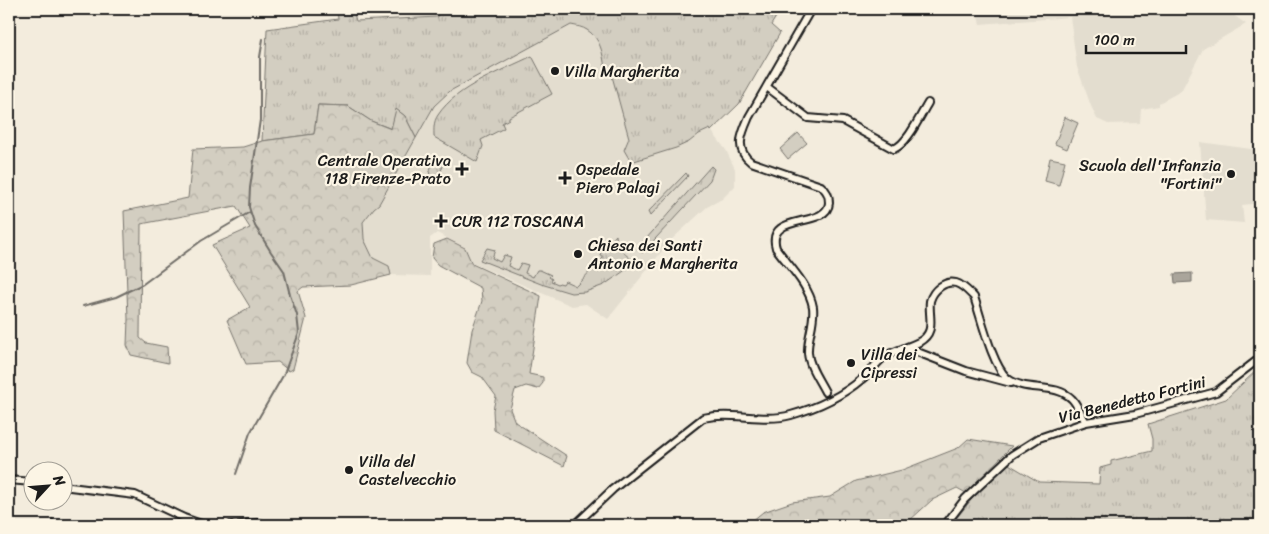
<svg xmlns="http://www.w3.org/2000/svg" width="1269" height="534" font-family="Sriracha,sans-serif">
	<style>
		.built { fill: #e3ddcf }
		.grass { fill: url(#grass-tufts); stroke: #78756e }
		.forest { fill: url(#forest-crowns); stroke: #78756e }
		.garden { fill: #d3cec1; stroke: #78756e }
		.water { fill: #aaa59b; stroke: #716e68 }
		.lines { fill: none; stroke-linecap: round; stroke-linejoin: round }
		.stream { stroke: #716e68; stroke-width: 2 }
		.street-casing { stroke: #1c1c1c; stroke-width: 10 }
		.street { stroke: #fcf5e5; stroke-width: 6 }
		.poi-dot { fill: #1c1c1c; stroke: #fcf5e5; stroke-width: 2 }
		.labels { text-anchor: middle; stroke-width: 4.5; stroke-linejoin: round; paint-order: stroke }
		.poi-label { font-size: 16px; fill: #1c1c1c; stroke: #fcf5e5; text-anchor: start }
		.street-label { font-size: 16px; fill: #1c1c1c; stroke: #fcf5e5 }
	</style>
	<defs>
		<pattern id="grass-tufts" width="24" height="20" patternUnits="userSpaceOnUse" patternTransform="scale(1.25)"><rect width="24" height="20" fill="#d3cec1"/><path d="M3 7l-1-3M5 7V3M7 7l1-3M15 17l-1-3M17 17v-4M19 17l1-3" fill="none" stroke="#b5b0a5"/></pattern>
		<pattern id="forest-crowns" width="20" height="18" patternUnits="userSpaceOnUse" patternTransform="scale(1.25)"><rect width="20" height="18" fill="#d3cec1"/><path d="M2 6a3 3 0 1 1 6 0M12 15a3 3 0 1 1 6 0" fill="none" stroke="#b5b0a5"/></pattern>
	</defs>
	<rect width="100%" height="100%" fill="#f3ecdd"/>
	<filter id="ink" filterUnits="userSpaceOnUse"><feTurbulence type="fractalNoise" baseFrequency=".02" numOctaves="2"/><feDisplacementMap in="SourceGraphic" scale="10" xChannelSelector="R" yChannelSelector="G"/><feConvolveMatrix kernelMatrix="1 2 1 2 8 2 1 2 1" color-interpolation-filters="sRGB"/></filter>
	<g filter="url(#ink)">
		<path class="built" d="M976,9H1225L1246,24L1203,49L1181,91L1159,103V106L1141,109L1140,123L1108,124L1097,119L1091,106L1077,67L1070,17L980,24Z
			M571,25L587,29L599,41L602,51L606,74L612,75L629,138L624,150L664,151L689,142L699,134L710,129L726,150L735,169V186L722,199L707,207L670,241L608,319L586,304L572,306L472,263L465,247L437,233L430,238V276L391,275L389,266L373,258L364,239L363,222L375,206L379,204L434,106L450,91Z
			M1200,142L1258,150L1260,157V203L1242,205L1244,223L1206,220Z"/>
		<path class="grass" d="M337,9H353L356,21L438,17L437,9H785L776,17L771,25L780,33L739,104L711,131L710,129L699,134L689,142L676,148L631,162L624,150L629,138L612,76L606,75C603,58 603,40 587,30C583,27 576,26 571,25L450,91L434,106L416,138L405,116L397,110L392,129L371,121L348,106L318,105L314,134L262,141L267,29L338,19Z
			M532,56L552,94L509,117V119L502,123L504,128L481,140L483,146L477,162L434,137C434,130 433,122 438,115C457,86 502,71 532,56Z
			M433,159L444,164L436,182L428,179Z
			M711,166L714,169L710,180L642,253L637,249Z
			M686,173L688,176L650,216L648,212Z
			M616,235C616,247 626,257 637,262L604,285L585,292L571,293L541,284L480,260L487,248L495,250L492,258L500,262L504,255L511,257L508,266L517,270L521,263L528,265L525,273L533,277L537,270H540L551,275L549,277L552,279L551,281L558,284L559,283L563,284L565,281L576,286L603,258L600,254Z
			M1260,367V525H951L971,500L1007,463L1039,482L1099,484L1100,468L1111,465V461L1152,451V439L1148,424L1226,399Z"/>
		<path class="forest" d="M318,105L348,106L371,121L391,129L396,109L405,116L416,138L379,204L374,208L363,222L364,239L373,258L389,266L391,275L351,285L303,287L298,291L306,318L293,369L289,371L278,362L246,364L227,320L250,307L212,245L250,228L236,206L141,224L140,338L146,343L167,347L168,363L131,355L127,345L128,319L124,211L188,198L193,149L243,147L262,141L314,134Z
			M447,239L465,248L472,264L541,296L529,374L543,377V383L538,389L526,386L515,390L510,409L515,422L567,456L564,466L494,430L493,410L496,396L482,377L472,372L467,363L472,330L482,301L481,288L438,265L432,258L434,244Z
			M968,439L1012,446L966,493L957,488L932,500L909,521L901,525H747L763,512L792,502L830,497L856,481L902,470L958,448Z"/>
		<path class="garden" d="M1065,117L1078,123L1067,149L1055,144Z
			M798,133L807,143L788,159L780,149Z
			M1050,158L1065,161L1059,185L1045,181Z"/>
		<path class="water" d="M1192,273V282L1175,283L1174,274Z"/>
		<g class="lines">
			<path class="stream" d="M83,306L116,297L143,284L201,241L250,212
				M236,474L250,433L284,374L299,333L297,315L290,295L284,271L271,252L255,226L249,207L250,188L260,120V57L263,39
				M52,519L58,525"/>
			<defs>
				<path id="street" d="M811,9L749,117C742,133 734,149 751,162L821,186C827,191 829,195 829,203C827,229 765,212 776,248C788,265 809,285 813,307C815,323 807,338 808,353C809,367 819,380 825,392
					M767,87L808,118L843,121L894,149C908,143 920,116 928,103
					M907,348L966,371L1011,383
					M9,480L32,482
					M62,486L135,495L184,518L204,525
					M231,525L258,523L268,525
					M575,525L613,489L703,418C732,411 762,423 791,415C816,408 842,396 862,379C870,373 876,363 884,357C894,350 908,348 919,342C937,332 928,317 930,301C933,290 945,280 956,283C963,285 969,292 974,297C981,317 992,365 1007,378C1025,393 1055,382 1072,399C1077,404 1081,415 1086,422
					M945,525L965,499L1012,455L1039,438L1086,422L1135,414L1216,392L1260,358"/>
			</defs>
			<use href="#street" class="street-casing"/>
			<use href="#street" class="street"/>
		</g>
	</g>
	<g class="poi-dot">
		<circle cx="555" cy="71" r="5"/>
		<path d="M459.5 161.5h5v5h5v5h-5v5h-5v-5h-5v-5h5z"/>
		<circle cx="1231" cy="174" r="5"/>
		<path d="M562.5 170.5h5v5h5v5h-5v5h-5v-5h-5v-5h5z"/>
		<path d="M438.5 213.5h5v5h5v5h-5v5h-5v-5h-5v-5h5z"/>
		<circle cx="578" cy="254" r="5"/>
		<circle cx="851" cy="363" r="5"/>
		<circle cx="349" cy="470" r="5"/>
	</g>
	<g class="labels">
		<g class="poi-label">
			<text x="565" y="77">Villa Margherita</text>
			<text x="451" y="166" text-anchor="end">Centrale Operativa<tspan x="451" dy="18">118 Firenze-Prato</tspan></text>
			<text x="1221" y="171" text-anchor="end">Scuola dell'Infanzia<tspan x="1221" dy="18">"Fortini"</tspan></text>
			<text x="576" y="175">Ospedale<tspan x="576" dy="18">Piero Palagi</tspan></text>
			<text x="452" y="227">CUR 112 TOSCANA</text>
			<text x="588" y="251">Chiesa dei Santi<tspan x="588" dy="18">Antonio e Margherita</tspan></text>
			<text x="861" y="360">Villa dei<tspan x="861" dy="18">Cipressi</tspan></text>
			<text x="359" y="467">Villa del<tspan x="359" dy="18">Castelvecchio</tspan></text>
		</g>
		<g class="street-label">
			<text transform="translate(1132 399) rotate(-14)" y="6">Via Benedetto Fortini</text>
		</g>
	</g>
	<rect width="1269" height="534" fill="none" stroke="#fcf5e5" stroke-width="30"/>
	<rect x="15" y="15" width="1239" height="504" fill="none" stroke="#1c1c1c" stroke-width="2" filter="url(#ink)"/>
	<g transform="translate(48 486) rotate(64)"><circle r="24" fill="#fcf5e5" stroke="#a29e95"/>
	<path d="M0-4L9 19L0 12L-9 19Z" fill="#1c1c1c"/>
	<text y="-8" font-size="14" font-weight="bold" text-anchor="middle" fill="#1c1c1c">N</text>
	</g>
	<path d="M1086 45v8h100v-8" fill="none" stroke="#1c1c1c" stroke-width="2.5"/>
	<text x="1094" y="45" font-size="15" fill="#1c1c1c" stroke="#fcf5e5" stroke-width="4" paint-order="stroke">100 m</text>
</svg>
